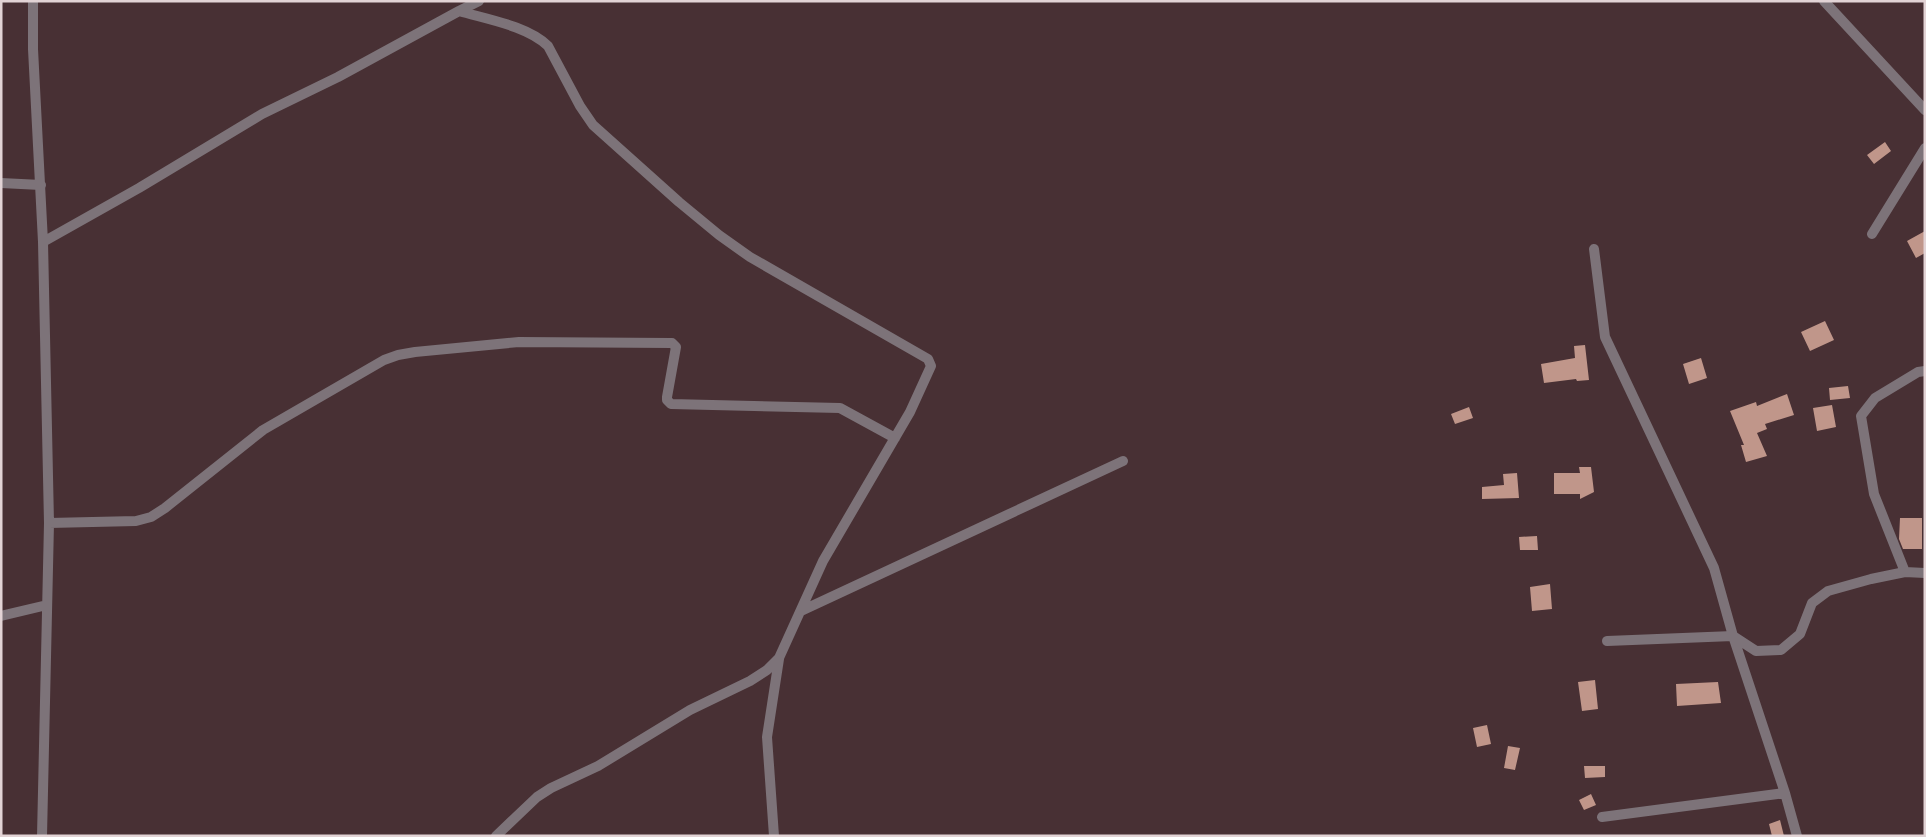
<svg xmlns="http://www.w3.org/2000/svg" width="1926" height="837" font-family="Mulish,sans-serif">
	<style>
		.building { fill: #c0968a }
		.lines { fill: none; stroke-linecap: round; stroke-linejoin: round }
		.street { stroke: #7d7379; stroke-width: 10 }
	</style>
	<rect width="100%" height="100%" fill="#483034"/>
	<path class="building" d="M1885,142L1891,151L1874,164L1867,155Z
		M1925,231V253L1916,258L1907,241Z
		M1825,321L1834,340L1810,351L1801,332Z
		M1585,345L1589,380L1577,381L1576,379L1544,383L1541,364L1575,358L1574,346Z
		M1701,358L1707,378L1689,384L1683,364Z
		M1848,386L1850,398L1830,400L1829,388Z
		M1787,394L1794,415L1765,424L1767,429L1757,433L1767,456L1746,462L1741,445H1744L1730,411L1756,402L1757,406Z
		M1832,405L1836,427L1817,431L1813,408Z
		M1469,407L1473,418L1455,424L1451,414Z
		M1579,467H1591L1594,492L1580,499V494H1554V473H1580Z
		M1517,473L1519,498L1482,499V487L1504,485L1503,474Z
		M1900,518H1922V549H1903L1899,539Z
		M1537,536L1538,550H1520L1519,537Z
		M1550,584L1552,609L1532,611L1530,587Z
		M1595,680L1598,709L1582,711L1578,682Z
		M1718,682L1721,703L1677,706L1676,684Z
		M1487,725L1491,744L1477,747L1473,728Z
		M1508,746L1520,748L1515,770L1504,768Z
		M1584,766H1605V777L1585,778Z
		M1591,794L1596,805L1584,810L1579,800Z
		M1780,820L1784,836H1772L1769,824Z"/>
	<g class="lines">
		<path class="street" d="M33,1V49L43,242L49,523L42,836
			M1824,1L1925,110
			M459,11L479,1
			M1,183L41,185
			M1872,234L1925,148
			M43,242L139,188L262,114L338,77L459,11C486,19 528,26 548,46L580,106L593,125L679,202L719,235L750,257L928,359L931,366L910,412L823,561L779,658L767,670L750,681L690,710L598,766L551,788L537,797L496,836
			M1594,249L1605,337L1714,568L1733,636L1785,793L1797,836
			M49,523L136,521L151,517L165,508L263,430L384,360L398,355L415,352L519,342L672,343L676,347L667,397V400L671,404L840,408L895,438
			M1905,572L1874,494L1861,416L1875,398L1918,372L1925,371
			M801,611L1123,461
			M1,616L47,605
			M1607,641L1733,636L1756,651L1781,650L1800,634L1812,603L1828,591L1871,579L1905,572L1925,573
			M1602,817L1785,793
			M774,836L767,737L779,659"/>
	</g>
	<rect width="1926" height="837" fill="none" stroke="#e2d3d5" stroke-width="5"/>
</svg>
